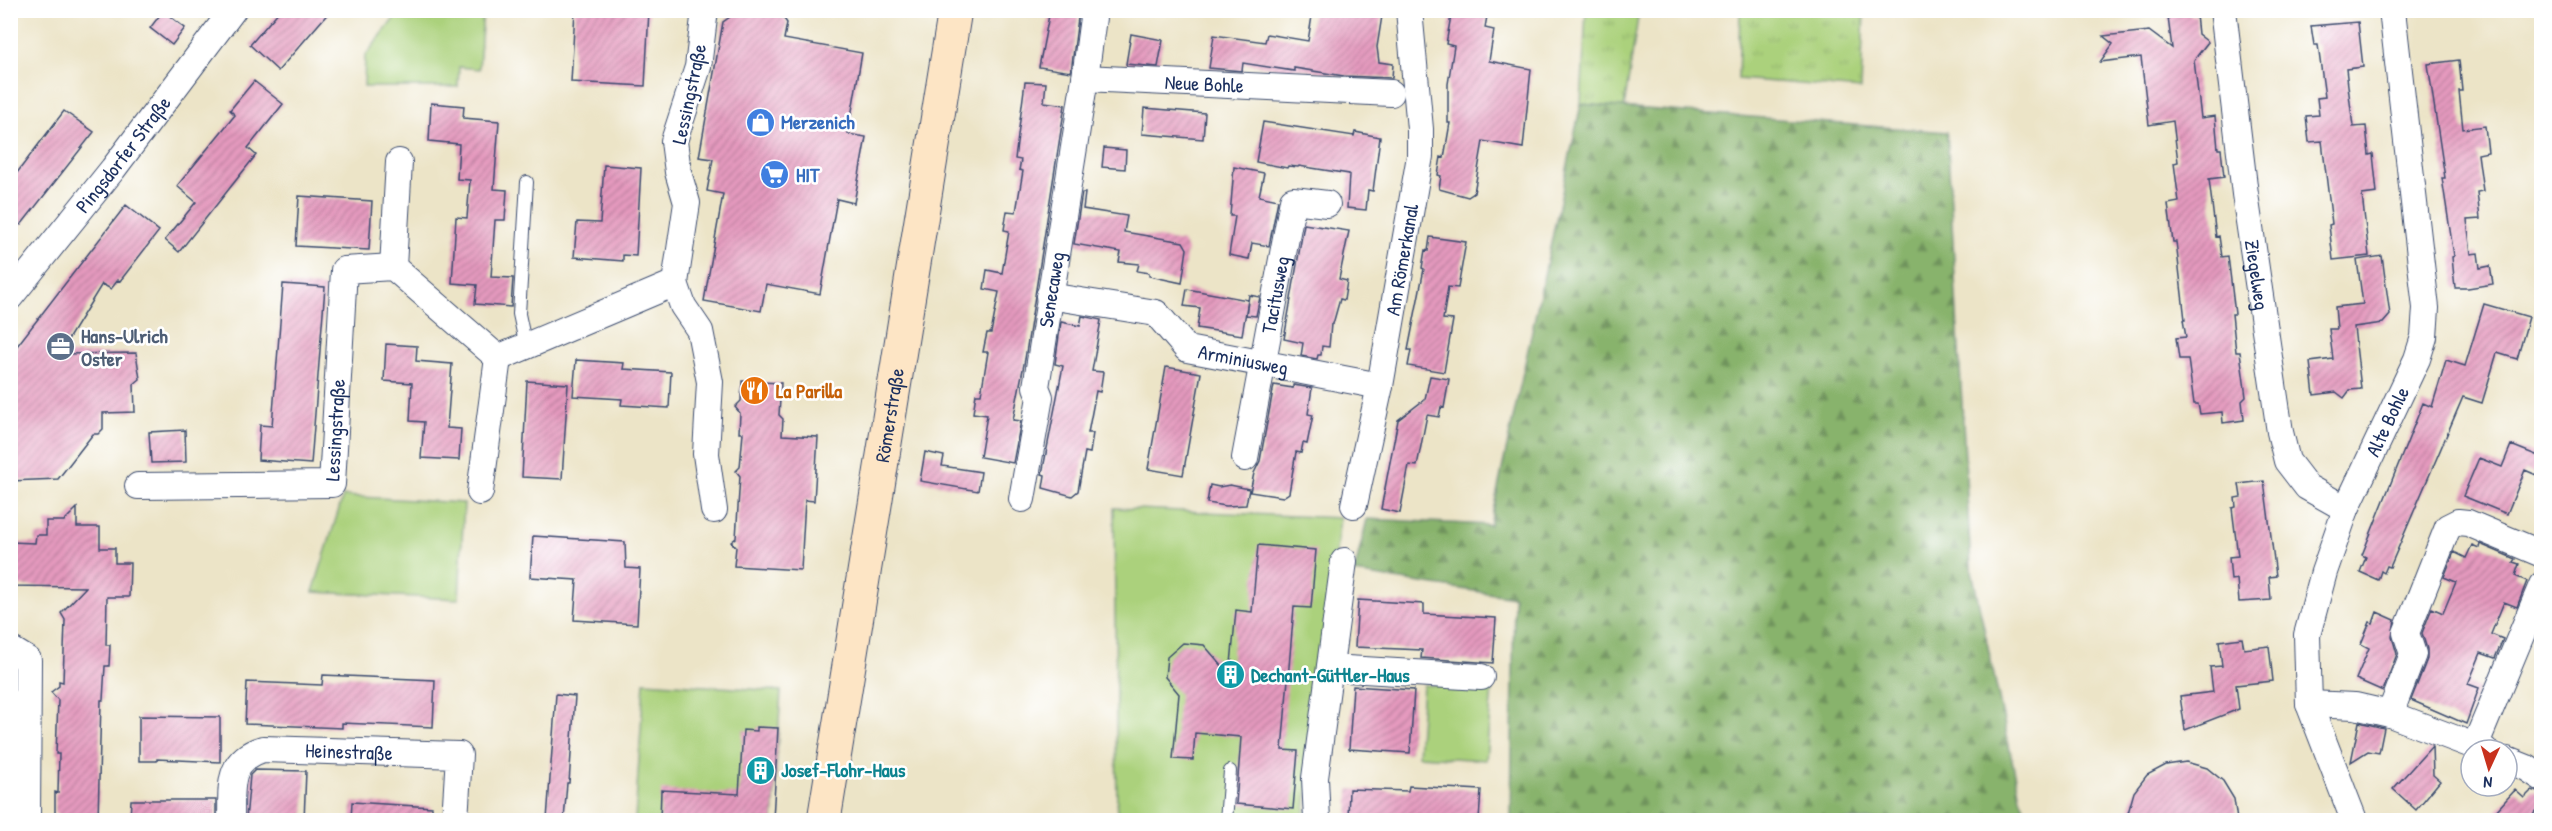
<svg xmlns="http://www.w3.org/2000/svg" width="2552" height="831" font-family="'Patrick Hand',sans-serif">
	<style>
		.grass { fill: url(#grass-tufts); stroke: #63806d; stroke-width: 1.5 }
		.forest { fill: url(#forest-firs); stroke: #527165; stroke-width: 1.5 }
		.green { fill: #abd17c; stroke: #63806d; stroke-width: 1.5 }
		.building { fill: url(#building-hatch) }
		.lines { fill: none; stroke-linecap: round; stroke-linejoin: round }
		.service-casing { stroke: #3a4a6e; stroke-width: 14 }
		.minor-casing { stroke: #3a4a6e; stroke-width: 28 }
		.secondary-casing { stroke: #3a4a6e; stroke-width: 35 }
		.service { stroke: #fff; stroke-width: 12 }
		.minor { stroke: #fff; stroke-width: 26 }
		.secondary { stroke: #fde5c5; stroke-width: 33 }
		.labels { text-anchor: middle; stroke-width: 5; stroke-linejoin: round; paint-order: stroke }
		.street-label { font-size: 20px; fill: #1b2f5e; stroke: #fff }
		.shop-label { font-size: 20px; font-weight: bold; fill: #366cbe; stroke: #fff; text-anchor: start }
		.service-label { font-size: 20px; font-weight: bold; fill: #4e5e75; stroke: #fff; text-anchor: start }
		.food-label { font-size: 20px; font-weight: bold; fill: #c56008; stroke: #fff; text-anchor: start }
		.culture-label { font-size: 20px; font-weight: bold; fill: #0d838f; stroke: #fff; text-anchor: start }
	</style>
	<defs>
		<pattern id="grass-tufts" width="24" height="20" patternUnits="userSpaceOnUse" patternTransform="scale(1.5)"><rect width="24" height="20" fill="#abd17c"/><path d="M3 7l-1-3M5 7V3M7 7l1-3M15 17l-1-3M17 17v-4M19 17l1-3" fill="none" stroke="#93b46e"/></pattern>
		<pattern id="forest-firs" width="22" height="20" patternUnits="userSpaceOnUse" patternTransform="scale(1.5)"><rect width="22" height="20" fill="#88b36c"/><path d="M5 1l3.5 6h-7zM16 11l3.5 6h-7z" fill="#6e925c"/></pattern>
		<pattern id="building-hatch" width="6" height="6" patternUnits="userSpaceOnUse" patternTransform="scale(1.5)"><rect width="6" height="6" fill="#e59abe"/><path d="M-1 1l2-2M0 6l6-6M5 7l2-2" fill="none" stroke="#b97e9e"/></pattern>
	</defs>
	<rect width="100%" height="100%" fill="#fff"/>
	<filter id="ink" filterUnits="userSpaceOnUse"><feTurbulence type="fractalNoise" baseFrequency=".0167" numOctaves="2"/><feDisplacementMap in="SourceGraphic" scale="12" xChannelSelector="R" yChannelSelector="G"/><feConvolveMatrix kernelMatrix="1 2 1 2 8 2 1 2 1" color-interpolation-filters="sRGB"/></filter>
	<filter id="wash" filterUnits="userSpaceOnUse"><feTurbulence type="fractalNoise" baseFrequency=".008" numOctaves="4" result="noise"/><feDisplacementMap in="SourceGraphic" scale="24" xChannelSelector="R" yChannelSelector="G"/><feGaussianBlur stdDeviation="1.35" result="paint"/><feColorMatrix in="noise" values="0 0 0 0 0 0 0 0 0 0 0 0 0 0 0 0 0 1.4 0 .05"/><feComposite in="paint" operator="in"/></filter>
	<g filter="url(#wash)">
		<rect width="100%" height="100%" fill="#ece4c7"/>
		<path class="grass" d="M1586,11H1639L1624,108L1581,104Z
			M1740,11H1864L1861,89L1738,79Z"/>
		<path class="forest" d="M1581,104L1947,132L1971,567L2020,797L2029,820H1511L1514,597L1354,573L1367,519L1490,525Z"/>
		<path class="green" d="M400,11H483L479,69L459,67L458,87H364L365,56Z
			M343,496L464,503L459,599L313,592Z
			M1114,508L1340,518L1304,820H1183L1117,815Z
			M644,682L781,691L773,820H635Z
			M1423,685L1492,688L1486,760L1418,756Z"/>
		<g id="blocks">
			<path class="building" d="M280,10H331L278,71L250,45Z
				M575,10H649L645,86L571,82Z
				M740,10H778L787,23L784,39L862,53L848,134L866,137L854,203L837,199L820,294L766,284L761,311L704,301L723,194L707,191L713,159L699,157L723,22Z
				M1050,10H1079L1071,72L1039,67Z
				M1313,10H1368V14L1382,16L1377,47L1379,62L1393,64L1392,78L1344,76L1294,68V71L1243,63L1242,71L1209,68L1214,35L1265,42L1267,34L1308,41Z
				M1452,10H1488L1485,28L1494,30L1489,61L1531,69L1523,148L1483,141L1474,193L1468,197L1439,189L1441,176L1438,175L1441,157L1444,158L1450,123H1448V84L1454,46L1446,44Z
				M2167,10H2190V16L2196,15L2198,34L2208,42L2194,60L2201,118L2215,116L2218,149H2221L2224,177L2209,179L2216,237L2219,236L2222,257L2228,256L2235,314H2232L2236,352H2240L2246,397L2242,401L2244,420L2223,423L2222,412L2200,414L2198,404H2194L2188,359H2179L2176,338L2186,337L2183,320H2185L2176,242H2173L2168,204L2179,202L2174,163L2178,162L2173,121L2149,125L2141,57L2100,62L2113,44L2103,36L2149,31L2172,48Z
				M163,11L185,28L172,45L150,28Z
				M2358,22L2363,67L2346,69L2353,127L2366,126L2369,155L2373,154L2377,193L2362,195L2369,256L2333,260L2329,225L2332,224L2322,141L2309,142L2306,116L2319,115L2317,98L2325,97L2318,45H2314L2311,26Z
				M1131,34L1163,40L1158,67L1126,64Z
				M2459,60L2462,91H2459L2463,129L2485,126L2488,152L2478,154L2483,191L2477,192L2480,219L2467,220L2471,254L2478,253L2480,268L2490,266L2493,284L2468,288H2455L2452,257L2454,256L2442,178H2445L2428,64Z
				M254,81L283,104L248,148L256,155L179,252L165,240L196,202L177,186L235,115L230,110Z
				M1025,82L1046,83L1044,102L1065,105L1025,359L1013,420L1021,421L1013,463L980,457L987,415L973,413L976,394H981L988,352H983L985,342L987,333H991L999,292L984,289L987,270L1002,273L1009,231L1004,230L1007,211L1016,212L1023,171L1019,170L1021,160L1015,159Z
				M431,103L464,106L463,118L499,121L494,189L507,190L505,220H495L491,277L513,278L511,307L475,304L477,285L452,283L456,217L467,218L470,180L457,179L459,144L429,141Z
				M1144,108L1205,113L1203,139L1142,134Z
				M64,111L94,132L21,225L10,217V182Z
				M1263,122L1354,136L1355,132L1380,137L1373,191L1368,190L1366,210L1347,208L1349,174L1299,166L1298,167L1288,166L1287,168L1256,162Z
				M1104,148L1126,150L1125,169L1102,167Z
				M604,165L641,168L636,256L623,255V261L574,257L577,222L600,223Z
				M1234,167L1264,173L1259,196L1278,200L1269,246L1252,243L1249,259L1229,255L1235,216H1230Z
				M1082,193H1085L1083,209L1127,216L1124,232L1183,242L1187,249L1182,283L1149,276V273L1137,271L1139,264L1119,262L1121,252L1074,244Z
				M299,196L372,201L369,250L296,246Z
				M126,205L159,231L120,281L118,280L111,289L102,284L59,354L136,353L140,379L134,384L135,412L103,413V429L98,434H93L58,479L10,481V355Z
				M1304,224L1349,231L1339,279L1347,281L1344,300L1340,299L1333,324H1331L1329,347L1322,346L1321,355H1318L1317,359L1301,356L1303,343L1284,339Z
				M1430,237L1466,242L1458,288L1448,287L1443,319L1453,320L1444,372L1408,366L1411,350H1408L1424,269L1422,268L1425,250L1428,251Z
				M2382,256L2390,315L2383,323L2354,327L2361,389L2350,390L2344,398L2336,392L2314,395L2310,362L2333,359L2329,329H2337L2335,307L2363,304L2357,260Z
				M283,284L325,287L311,464L258,460L260,425L272,426Z
				M1187,289L1248,300L1242,335L1197,328L1200,308L1184,306Z
				M1249,295L1260,297L1256,316L1246,315Z
				M2484,304L2529,317L2517,359L2497,353L2482,403L2463,397L2390,567L2387,566L2384,573L2381,571L2378,580L2360,572L2366,557L2362,555L2423,403L2432,407L2446,360L2465,366Z
				M1082,316L1101,320L1092,371L1103,372L1100,392L1096,391L1088,433H1093L1090,453L1085,452L1078,491L1072,496L1043,488L1045,475L1042,474L1063,366L1055,364L1061,322L1080,326Z
				M386,344L417,346L416,361L452,364L447,428L461,429L459,460L421,458L424,422L410,421L412,383L384,381Z
				M576,360L624,363L623,369L671,372L669,408L621,405L622,399L573,396Z
				M1166,367L1201,373L1183,475L1148,469Z
				M1430,376L1449,379L1444,408L1441,407L1439,417L1427,415L1417,466L1409,465L1400,513L1381,509L1398,420L1425,399Z
				M527,381L568,384L562,479L522,477Z
				M742,381L781,383L779,415L783,419L782,435L818,437L814,501L805,500L801,570L734,566L736,547L731,542L736,538L740,476L736,471L740,467L743,433H739L740,413L735,407L741,401Z
				M1274,385L1293,388V385L1312,388L1308,414L1313,415L1307,444L1303,443L1301,453L1296,452L1289,493L1283,497L1250,492L1254,473L1260,461Z
				M185,430L186,462L151,463L149,432Z
				M2511,445L2541,457V477L2525,470L2507,514L2463,496L2479,458L2502,467Z
				M925,452L944,456L942,466L981,472L978,491L920,481Z
				M2264,481L2276,576L2269,577L2271,600L2239,602L2237,579L2231,580L2229,557L2238,556L2232,508L2236,507L2235,498L2241,497L2239,484Z
				M1210,485L1219,487L1230,485L1249,489L1246,505L1226,506L1207,503Z
				M77,508V527H100V548H115V563H130L129,597H107L106,645H110L109,666H105L103,700H101L98,820H58V813H55V792L58,793L59,754H56L58,700L51,692L59,686V681L63,682L65,620L61,613L86,587L10,586V542L35,543L36,535H46V521H64Z
				M533,536L625,542L626,568L640,569L637,624L574,620L577,580L530,577Z
				M2480,544L2515,559L2513,562L2519,564L2515,576L2527,581L2517,607L2504,602L2491,634L2503,639L2495,658L2481,653L2468,684L2479,688L2466,724L2411,700L2427,659V649L2422,633L2432,608L2443,613L2456,582L2444,577L2454,552L2466,558L2472,545L2479,548Z
				M1258,545L1316,550L1311,608L1294,607L1288,679L1282,750L1298,751L1293,809L1236,804L1241,737L1195,733L1193,760L1173,759L1179,694L1165,677L1167,657L1183,643L1204,645L1230,675L1236,610L1252,612Z
				M1358,600L1424,604V614L1496,618L1493,663L1421,658L1422,650L1355,647Z
				M2377,612L2395,620L2392,637L2397,654L2383,691L2356,679L2369,648L2361,644L2370,622L2373,623Z
				M2242,638L2244,649L2269,646L2273,681L2236,685L2239,709L2185,730L2180,696L2213,692L2210,667L2222,666L2219,641Z
				M323,675L435,680L433,727L342,723V728L245,724L247,682L322,685Z
				M1353,686L1414,690L1410,753L1349,749Z
				M556,694L575,696L569,783H567L564,820H547Z
				M139,716L220,717V762L157,759V761H139Z
				M2359,722L2384,728L2379,753L2368,751L2351,762Z
				M757,727L778,728L773,820H660L661,790L739,794L743,730L757,731Z
				M2432,746L2433,775L2440,781L2416,810L2393,789Z
				M2186,762L2207,768L2223,781L2234,799L2237,820H2126L2134,792L2147,775L2166,765Z
				M255,770L306,771L304,820H246L250,775Z
				M1409,786L1481,790L1479,820H1348L1349,789L1408,791Z
				M2515,790L2524,798L2532,790L2541,793V806L2528,820H2506L2496,811Z
				M131,800H216V820H130Z
				M352,802L432,807V820H351Z"/>
		</g>
	</g>
	<g filter="url(#ink)">
		<use href="#blocks" fill-opacity="0" stroke="#3a4a6e" stroke-width="1.5"/>
		<g class="lines">
			<defs>
				<path id="service" d="M526,347L519,314L527,182
					M1226,820L1230,771"/>
				<g id="minor">
					<path id="s1" d="M1094,10L1085,78L1391,93"/>
					<path id="s2" d="M2223,10L2245,194L2280,432L2287,461L2307,487L2346,509"/>
					<path d="M393,267L399,162"/>
					<path d="M675,283L683,306L700,331L710,382L706,454L714,510"/>
					<path id="s3" d="M1049,296L1156,313L1187,349L1380,386"/>
					<path id="s4" d="M10,297L113,169L233,10"/>
					<path d="M498,358L675,283L687,203L678,172L674,141L698,67L705,10"/>
					<path id="s5" d="M1245,458L1293,200L1327,204"/>
					<path id="s6" d="M138,486L332,484L344,270L393,267L498,358"/>
					<path d="M480,492L498,358"/>
					<path id="s7" d="M1022,499L1040,397L1036,387L1085,78"/>
					<path id="s8" d="M1354,505L1380,386L1420,156V129L1409,10"/>
					<path d="M10,649L28,660L27,820"/>
					<path d="M1330,668L1481,677"/>
					<path d="M2309,704L2355,706L2390,714L2485,750"/>
					<path d="M2390,714L2413,654L2406,633L2448,527L2458,522L2468,523L2542,554"/>
					<path d="M2475,746L2542,585"/>
					<path d="M2507,760L2527,768L2542,778"/>
					<path id="s9" d="M231,820C232,788 226,760 263,749L459,755L455,820"/>
					<path d="M1317,820L1315,778L1344,561"/>
					<path id="s10" d="M2354,820L2309,704L2307,635L2324,572L2346,509L2417,359L2424,337L2426,308L2392,10"/>
				</g>
				<g id="secondary">
					<path id="s11" d="M824,820L955,10"/>
				</g>
			</defs>
			<use href="#service" class="service-casing"/>
			<use href="#minor" class="minor-casing"/>
			<use href="#secondary" class="secondary-casing"/>
			<use href="#service" class="service"/>
			<use href="#minor" class="minor"/>
			<use href="#secondary" class="secondary"/>
		</g>
	</g>
	<defs>
		<symbol id="shop-disc" viewBox="-11 -11 22 22"><circle r="9.5" fill="#3f7fe0" stroke="#fff"/><path d="M-5-2.5h2.3a2.7 3.5 0 0 1 5.4 0H5L5.5 6h-11ZM-1.5-2.5h3a1.5 2.3 0 0 0-3 0Z" fill="#fff"/></symbol>
		<symbol id="supermarket-disc" viewBox="-11 -11 22 22"><circle r="9.5" fill="#3f7fe0" stroke="#fff"/><path d="M-6-5.5h2.5l.6 2H6L4.5 2H-2.5L-4.4-4H-6ZM-1.5 3.2a1.3 1.3 0 1 0 .1 0ZM3 3.2a1.3 1.3 0 1 0 .1 0Z" fill="#fff"/></symbol>
		<symbol id="office-disc" viewBox="-11 -11 22 22"><circle r="9.5" fill="#5c6f8a" stroke="#fff"/><path d="M-6-3h4V-5.5h4V-3h4V5H-6ZM-1-4.5V-3h2v-1.5ZM-6 0V1H6V0Z" fill="#fff"/></symbol>
		<symbol id="restaurant-disc" viewBox="-11 -11 22 22"><circle r="9.5" fill="#e8710a" stroke="#fff"/><path d="M-5-6h1v4h1v-4h1v4h1v-4h1v5L-1.5 .5V6h-2V.5L-5-1ZM5-6V6H3V1.5H1.5Q1.5-4 5-6Z" fill="#fff"/></symbol>
		<symbol id="building-disc" viewBox="-11 -11 22 22"><circle r="9.5" fill="#0f9aa8" stroke="#fff"/><path d="M-4-6H4V6H1V3H-1V6H-4ZM-2.5-4.3h1.7v1.8h-1.7ZM.8-4.3h1.7v1.8H.8ZM-2.5-1h1.7V.8h-1.7ZM.8-1h1.7V.8H.8Z" fill="#fff"/></symbol>
	</defs>
	<g fill-rule="evenodd">
		<use href="#shop-disc" x="744" y="106" width="33" height="33"/>
		<use href="#supermarket-disc" x="758" y="158" width="33" height="33"/>
		<use href="#office-disc" x="44" y="330" width="33" height="33"/>
		<use href="#restaurant-disc" x="738" y="374" width="33" height="33"/>
		<use href="#building-disc" x="1214" y="658" width="33" height="33"/>
		<use href="#building-disc" x="744" y="754" width="33" height="33"/>
	</g>
	<g class="labels">
		<g class="street-label">
			<text dy="7" stroke="none"><textPath href="#s1" startOffset="188">Neue Bohle</textPath></text>
			<text transform="translate(689 94) rotate(-78)" y="7">Lessingstraße</text>
			<text dy="7" stroke="none"><textPath href="#s4" startOffset="182">Pingsdorfer Straße</textPath></text>
			<text dy="7" stroke="none"><textPath href="#s8" startOffset="250">Am Römerkanal</textPath></text>
			<text dy="7" stroke="none"><textPath href="#s2" startOffset="267">Ziegelweg</textPath></text>
			<text dy="7" stroke="none"><textPath href="#s7" startOffset="213">Senecaweg</textPath></text>
			<text dy="7" stroke="none"><textPath href="#s5" startOffset="166">Tacitusweg</textPath></text>
			<text dy="7" stroke="none"><textPath href="#s3" startOffset="213">Arminiusweg</textPath></text>
			<text dy="7" stroke="none"><textPath href="#s11" startOffset="410">Römerstraße</textPath></text>
			<text dy="7" stroke="none"><textPath href="#s10" startOffset="422">Alte Bohle</textPath></text>
			<text dy="7" stroke="none"><textPath href="#s6" startOffset="248">Lessingstraße</textPath></text>
			<text dy="7" stroke="none"><textPath href="#s9" startOffset="172">Heinestraße</textPath></text>
		</g>
		<g class="shop-label">
			<text x="781" y="129">Merzenich</text>
			<text x="796" y="182">HIT</text>
		</g>
		<g class="service-label">
			<text x="81" y="343">Hans-Ulrich<tspan x="81" dy="23">Oster</tspan></text>
		</g>
		<g class="food-label">
			<text x="776" y="398">La Parilla</text>
		</g>
		<g class="culture-label">
			<text x="1251" y="682">Dechant-Güttler-Haus</text>
			<text x="781" y="777">Josef-Flohr-Haus</text>
		</g>
	</g>
	<rect width="2552" height="831" fill="none" stroke="#fff" stroke-width="36"/>
	<g transform="translate(2489 768) rotate(184)"><circle r="28" fill="#ffffff" stroke="#a4acbf" stroke-width="1.5"/>
	<path d="M0-4.5L10 22L0 15L-10 22Z" fill="#c8321e"/>
	<text y="-9" font-size="16" font-weight="bold" text-anchor="middle" fill="#1b2f5e">N</text>
	</g>
</svg>
